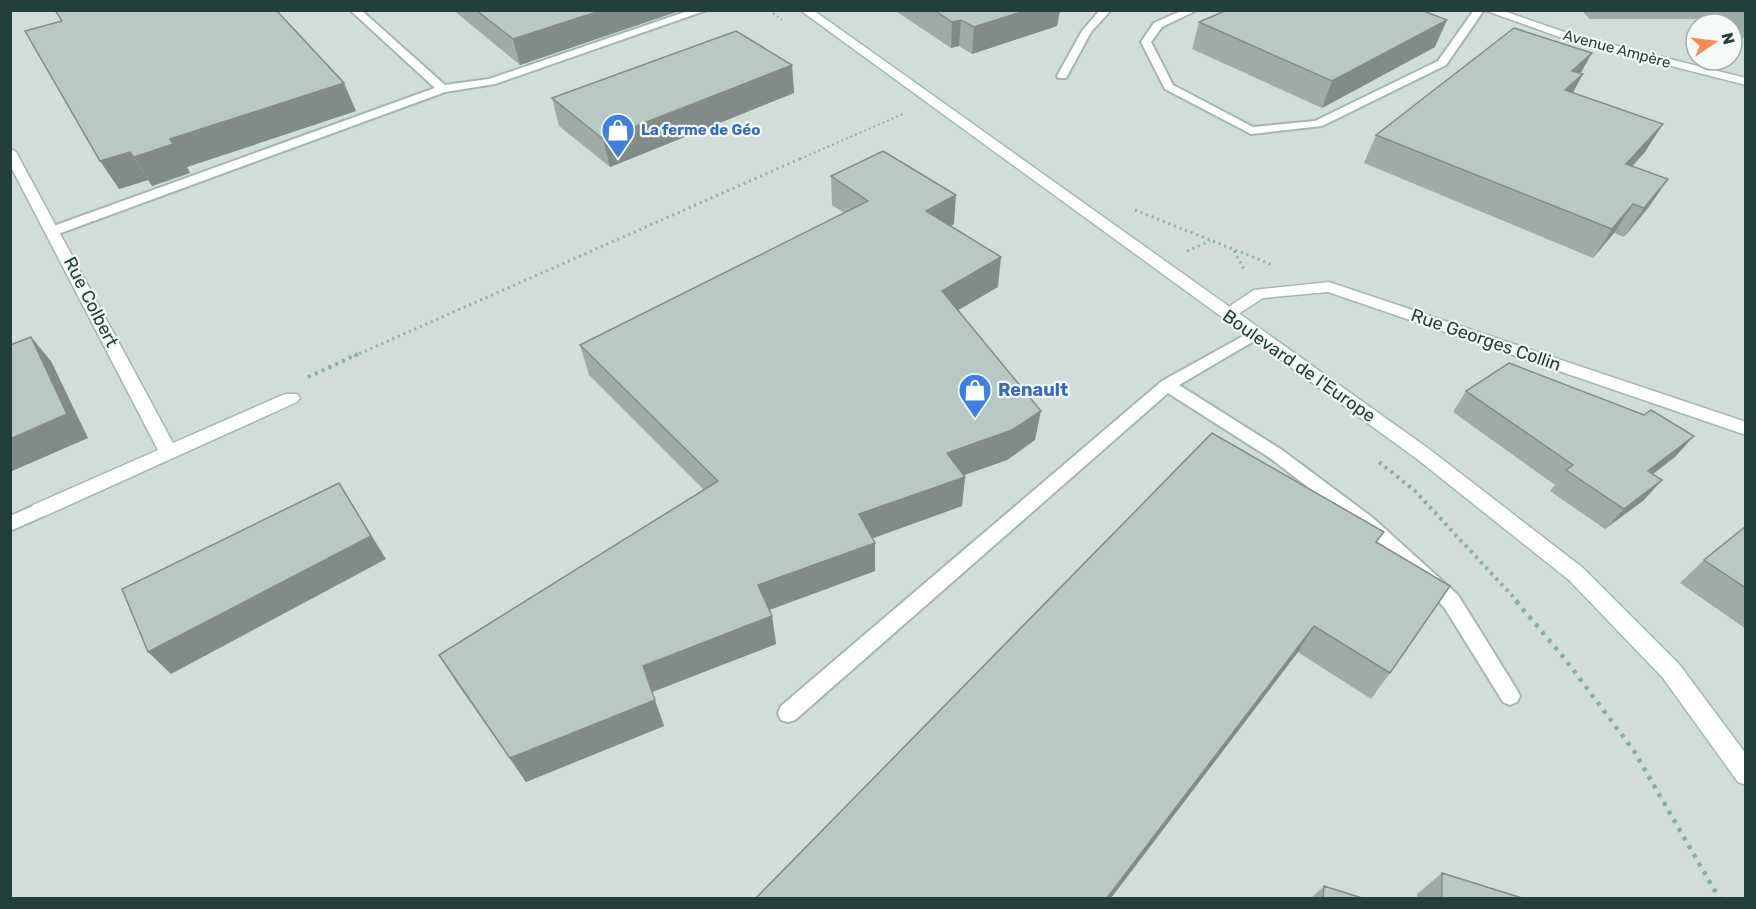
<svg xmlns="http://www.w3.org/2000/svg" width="1756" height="909" font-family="Rubik,sans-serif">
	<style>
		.built { fill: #d1ddd8; fill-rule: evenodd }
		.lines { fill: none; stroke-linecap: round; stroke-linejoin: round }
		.service-casing { stroke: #a5b5b1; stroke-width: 4 }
		.minor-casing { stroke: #a5b5b1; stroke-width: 3 }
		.tertiary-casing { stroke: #a5b5b1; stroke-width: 3 }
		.secondary-casing { stroke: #a1b9b2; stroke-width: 3 }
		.path-far3 { stroke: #83b1a6; stroke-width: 2; stroke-dasharray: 2 3; stroke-linecap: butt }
		.path-far2 { stroke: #83b1a6; stroke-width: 3; stroke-dasharray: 2 4; stroke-linecap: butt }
		.path-far1 { stroke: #83b1a6; stroke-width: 4; stroke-dasharray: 3 4.5; stroke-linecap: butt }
		.path { stroke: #83b1a6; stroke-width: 4.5; stroke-dasharray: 4 6; stroke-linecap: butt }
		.service { fill: #fff; fill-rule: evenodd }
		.minor { fill: #fff; fill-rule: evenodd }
		.tertiary { fill: #fff; fill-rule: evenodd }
		.secondary { fill: #fff; fill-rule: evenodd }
		.wall { fill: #9eaca8 }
		.shaded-wall { fill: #818c88 }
		.building { fill: #b8c8c3; stroke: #818c88; stroke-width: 1.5 }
		.labels { text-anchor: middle; stroke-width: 4.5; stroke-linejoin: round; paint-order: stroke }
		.far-street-label { font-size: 15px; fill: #223f39; stroke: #f4f9f7 }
		.far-shop-label { font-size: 15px; font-weight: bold; fill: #366cbe; stroke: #f4f9f7; text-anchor: start }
		.street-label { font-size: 18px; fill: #223f39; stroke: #f4f9f7 }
		.shop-label { font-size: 18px; font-weight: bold; fill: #366cbe; stroke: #f4f9f7; text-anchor: start }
	</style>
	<rect width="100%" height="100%" fill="#e3ede9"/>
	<path class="built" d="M11,11H1745V898H11ZM1696,24H1732V60H1696Z"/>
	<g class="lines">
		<defs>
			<path id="service" d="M350,10H361L445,85L489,79L691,10H707L495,84L445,92L58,234H48L46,231L48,228L435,88Z
				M1100,10H1111L1091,32L1066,78H1058L1057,76L1082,31Z
				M1183,10H1197L1162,27L1151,42L1173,85L1253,127L1315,121L1438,61L1474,10H1484L1446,65L1322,126L1251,134L1165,89L1141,42L1154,23Z
				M1254,330L1259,332L1261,335L1259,338L1179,385L1282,450L1373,518L1458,595L1517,690L1520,696L1517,702L1510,705L1503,702L1444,607L1361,528L1270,458L1168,393L795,720L788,722L781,720L778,713L781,706L1162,381Z
				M40,503L46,505L49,510L46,515L10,531V516Z"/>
			<path id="minor" d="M1484,10H1501L1573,35L1746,78V85L1565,39Z
				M10,148L16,152L173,443L285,394H297L300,398L297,402L47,515L40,517L33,515L31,510L33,505L158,450L10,165Z"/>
			<path id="tertiary" d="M1329,282L1746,422V435L1328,292L1263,298L1232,318L1226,319L1218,314L1254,290Z"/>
			<path id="secondary" d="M800,10H813L1429,449L1583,568L1679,664L1746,754V785L1738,782L1663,678L1569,580L1417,459Z"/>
		</defs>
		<use href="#service" class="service-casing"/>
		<use href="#minor" class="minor-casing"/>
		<use href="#tertiary" class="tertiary-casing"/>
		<use href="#secondary" class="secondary-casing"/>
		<path class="path-far3" d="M769,10L782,20
			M800,159L905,113"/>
		<path class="path-far2" d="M1135,210L1273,265
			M1187,251L1210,241
			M1234,251L1245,271
			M354,356L804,157"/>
		<path class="path-far1" d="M308,377L358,354
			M1379,462L1415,491L1518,602"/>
		<path class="path" d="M1516,601L1565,659L1634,751L1719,898"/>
		<use href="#service" class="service"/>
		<use href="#minor" class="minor"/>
		<use href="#tertiary" class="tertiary"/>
		<use href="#secondary" class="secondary"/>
	</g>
	<path class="wall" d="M54,10H276L356,111L187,167L190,173L152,186L148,180L119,189L62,21Z
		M453,10H682L520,65Z
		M894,10H1060L1057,26L972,54L959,46L951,48Z
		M1581,10H1746V40L1732,29V24H1725L1719,19H1590Z
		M1199,22L1435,47L1322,108L1192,49Z
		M792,65L794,93L610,167L559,126L552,98Z
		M1581,73L1573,93L1645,152L1632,167L1668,179L1648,208L1624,237L1614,233L1593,258L1364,163L1376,135Z
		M831,176L954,224L951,226L998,287L958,310L1035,440L1007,460L963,475L965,477L962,506L872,538L875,543V571L770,610L772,616L776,644L652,692L664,726L526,782L456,682L439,655L704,490L589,375L580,345L844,213L832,205Z
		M1466,391L1675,457L1653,474L1644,500L1605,529L1550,491L1555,485L1453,412Z
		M1746,526V629L1680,583L1704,560Z
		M1377,543L1390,673L1371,699L1298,652L1111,898H756Z
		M1442,873L1522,898H1417V894Z
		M1324,886L1362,898H1311Z"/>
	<path class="shaded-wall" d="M603,10H682L520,65L513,39Z
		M1028,10H1060L1057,26L972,54L974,27Z
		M961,20L959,46L951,48L952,22Z
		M1447,20L1435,47L1322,108L1332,81Z
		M1592,53L1577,80L1583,74L1568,102L1550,118L1572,71Z
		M792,65L794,93L610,167L603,139Z
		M344,83L356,111L187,167L190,173L152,186L134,157L170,139Z
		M1663,124L1645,152L1607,193L1626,164Z
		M130,152L148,180L119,189L100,161Z
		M1668,179L1648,208L1624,237L1644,208Z
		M956,195L954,224L925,240L926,211Z
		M1633,204L1614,233L1593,258L1612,229Z
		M1001,257L998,287L941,320L942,291Z
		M31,337L51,361L88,438L10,472V439Z
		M1041,411L1035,440L1007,460L945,482L947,453Z
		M1694,436L1675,457L1630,491L1648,471Z
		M965,477L962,506L860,543L859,514Z
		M1662,480L1644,500L1605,529L1624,509Z
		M339,483L386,559L171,674L148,652Z
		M875,543V571L763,612L758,585Z
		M772,616L776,644L652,692L664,726L526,782L510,758L643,666Z
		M1314,626L1298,652L1111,898H1107Z"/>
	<path class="building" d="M55,10H276L344,83L170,139L173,144L134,157L130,152L100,161L25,31L62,21Z
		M476,10H603L513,39Z
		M934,10H1028L974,27L961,20L952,22Z
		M1227,10H1421L1447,20L1332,81L1199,22Z
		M1514,28L1592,53L1572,71L1583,74L1565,90L1663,124L1626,164L1668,179L1644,208L1633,204L1612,229L1376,135Z
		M736,31L792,65L603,139L552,98Z
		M883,151L956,195L926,211L1001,257L942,291L1041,411L1012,430L947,453L965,477L859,514L875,543L758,585L772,616L643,666L655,700L510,758L439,655L718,481L580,345L868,201L831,176Z
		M31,337L67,414L10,439V345Z
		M1509,363L1644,415L1651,410L1694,436L1648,471L1662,480L1624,509L1566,470L1573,465L1466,391Z
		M1212,433L1384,532L1376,542L1450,586L1390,673L1314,626L1107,898H756Z
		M339,483L371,536L148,652L122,589Z
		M1746,526V588L1704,560Z
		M1442,873L1522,898H1442Z
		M1324,886L1362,898H1323Z"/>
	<defs>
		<symbol id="shop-pin" viewBox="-11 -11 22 30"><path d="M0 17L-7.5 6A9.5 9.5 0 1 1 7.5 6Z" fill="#3f7fe0" stroke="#f4f9f7"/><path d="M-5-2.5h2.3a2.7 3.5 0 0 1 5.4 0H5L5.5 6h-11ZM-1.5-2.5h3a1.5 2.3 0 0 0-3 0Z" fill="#fff"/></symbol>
	</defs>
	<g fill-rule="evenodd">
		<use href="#shop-pin" x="599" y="111" width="38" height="52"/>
		<use href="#shop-pin" x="956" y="371" width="38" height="52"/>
	</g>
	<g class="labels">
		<g class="far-street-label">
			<text transform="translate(1617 49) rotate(15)" y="5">Avenue Ampère</text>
		</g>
		<g class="far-shop-label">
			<text x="641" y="135">La ferme de Géo</text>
		</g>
		<g class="street-label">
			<text transform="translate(91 302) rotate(63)" y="6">Rue Colbert</text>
			<text transform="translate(1486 340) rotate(19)" y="6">Rue Georges Collin</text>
			<text transform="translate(1299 366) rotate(35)" y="6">Boulevard de l'Europe</text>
		</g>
		<g class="shop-label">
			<text x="998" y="396">Renault</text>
		</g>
	</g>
	<rect width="1756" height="909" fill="none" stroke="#223f39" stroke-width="24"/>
	<g transform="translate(1714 42) rotate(76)"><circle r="28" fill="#f4f9f7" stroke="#a0afab" stroke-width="1.5"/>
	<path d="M0-4.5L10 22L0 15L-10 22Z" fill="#f38c5b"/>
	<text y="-9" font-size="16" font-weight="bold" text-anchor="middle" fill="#223f39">N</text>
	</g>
</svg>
